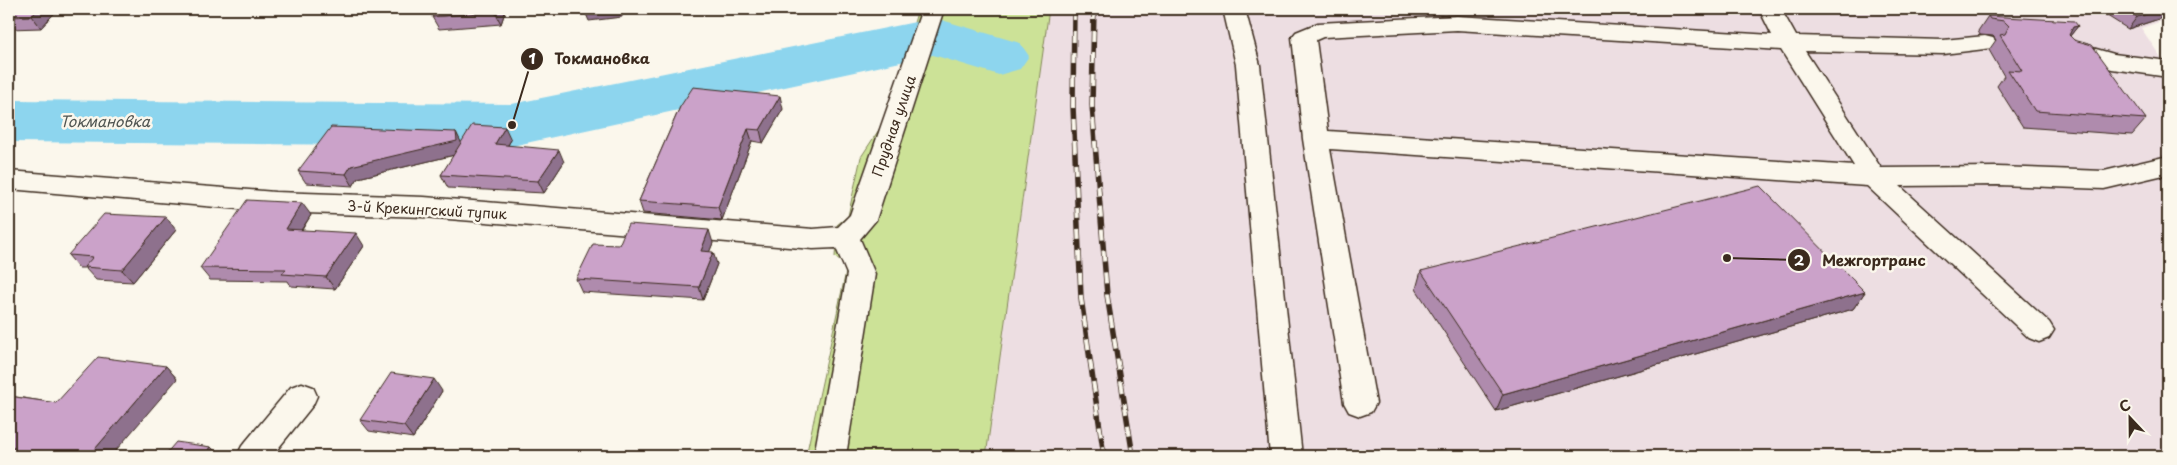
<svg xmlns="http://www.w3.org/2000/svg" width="2177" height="465" font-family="'Playpen Sans',sans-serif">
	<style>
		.built { fill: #eddee2 }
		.green { fill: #cce297; stroke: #84865a }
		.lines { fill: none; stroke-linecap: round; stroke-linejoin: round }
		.river { fill: #8dd5ee; fill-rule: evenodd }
		.minor-casing { stroke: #3b2a1e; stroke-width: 3 }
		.minor { fill: #fbf7ec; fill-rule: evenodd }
		.rail-casing { stroke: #3b2a1e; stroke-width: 5.5 }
		.rail { stroke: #fbf7ec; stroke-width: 4; stroke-dasharray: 11; stroke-linecap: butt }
		.wall { fill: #af8bad; stroke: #3b2a1e }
		.shaded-wall { fill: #8e718d; stroke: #3b2a1e }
		.building { fill: #cba2c9; stroke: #3b2a1e }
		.labels { text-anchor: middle; stroke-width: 5; stroke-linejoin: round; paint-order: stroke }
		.street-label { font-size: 14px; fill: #3b2a1e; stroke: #fbf7ec }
		.water-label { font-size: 15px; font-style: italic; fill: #505552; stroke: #fbf7ec }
		.leader { fill: none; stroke: #3b2a1e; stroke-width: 2 }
		.callout-dot { fill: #3b2a1e; stroke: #fbf7ec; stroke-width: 2 }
		.mark-label { font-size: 15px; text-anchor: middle; font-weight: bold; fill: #fff }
		.callout-label { font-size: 15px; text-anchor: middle; font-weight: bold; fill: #3b2a1e; stroke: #fbf7ec; stroke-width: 5; stroke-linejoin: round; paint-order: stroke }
	</style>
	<rect width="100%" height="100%" fill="#fbf7ec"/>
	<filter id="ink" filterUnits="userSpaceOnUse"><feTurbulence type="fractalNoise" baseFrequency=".02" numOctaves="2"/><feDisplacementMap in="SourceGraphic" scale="10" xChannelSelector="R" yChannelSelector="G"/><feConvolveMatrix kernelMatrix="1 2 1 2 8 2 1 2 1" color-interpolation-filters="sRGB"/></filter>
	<g filter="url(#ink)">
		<path class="built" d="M1049,9H2168V19L2141,28L2168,68V456H986Z"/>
		<path class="green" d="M918,9H1049L986,456H806L847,267L835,257L837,225L848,216L861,157L886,119Z"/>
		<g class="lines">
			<path class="river" d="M935,18L1020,43L1029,56L1020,69L999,75L933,55L512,146L9,142V100L512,104Z"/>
			<defs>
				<path id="minor" d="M922,9H944L876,220L860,239L875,274L846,456H814L847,274L836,248L813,249L424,217L275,212L9,189V171L275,192L424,197L813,229L838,227L850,215Z
					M1223,9H1245L1260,65L1302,456H1270L1236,65Z
					M1759,9H1781L1796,36L1943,40L1985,36L1993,38L1997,43L1993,48L1943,54L1805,51L1881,168L1998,167L2104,171L2168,156V174L2104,189L1998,185L1900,186L2049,322L2054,330L2049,338L2039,342L2029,338L1867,186L1330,149L1376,403L1371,412L1360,416L1349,412L1344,403L1303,139L1292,37L1296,32L1318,23L1457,16L1772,35ZM1457,30L1781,50L1854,166L1328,131L1316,40L1323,37Z
					M2071,42L2114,54L2168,61V77L2112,69L2063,54L2059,49L2063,44Z
					M302,383L313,387L317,396L313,405L272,456H237L242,446L291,387Z"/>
			</defs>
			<use href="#minor" class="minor-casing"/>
			<use href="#minor" class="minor"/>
			<defs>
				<path id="rail" d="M1074,9L1073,106L1081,298L1104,456
					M1094,9L1092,105L1107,295L1133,456"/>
			</defs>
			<use href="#rail" class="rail-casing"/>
			<use href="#rail" class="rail"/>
		</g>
		<path class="wall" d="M9,9H58L41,28L9,29Z
			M506,9L501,24L439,29L432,17Z
			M2096,9H2168V16L2128,29Z
			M1988,16L2078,26L2070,36L2146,119L2132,135L2023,127L1997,86L2004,76L1989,50L1996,40L1993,36L1980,35L1978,31Z
			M680,107L783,109L763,143L752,141L722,220L643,213L639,201Z
			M456,132L461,143L511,140L508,145L564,162L544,193L448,188L441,175L454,155L358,178L353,186L306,183L298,171Z
			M311,215L302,230L364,246L335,289L291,286L288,281L210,280L200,268Z
			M176,230L133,282L96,280L85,268H79L68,255Z
			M713,243L709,252L717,264L703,300L582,292L576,279L619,245Z
			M1421,271L1865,292L1853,309L1496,411L1416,289Z
			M166,366L177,379L9,456V396L56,403Z
			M442,391L413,438L369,431L360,420Z"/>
		<path class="shaded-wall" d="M38,9H58L41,28L32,16Z
			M496,9H506L501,24L495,12Z
			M620,9H622V17L589,21L586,14Z
			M2164,9H2168V16L2128,29L2137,17Z
			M2078,26L2066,41L2073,27Z
			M780,96L783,109L763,143L760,130Z
			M505,127L511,140L501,156L495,144Z
			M748,129L752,141L722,220L718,207Z
			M456,132L462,144L463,153L358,178L353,186L346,174L351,166Z
			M559,150L564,162L544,193L538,181Z
			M302,203L311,215L294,241L286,229Z
			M166,217L176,230L133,282L122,270Z
			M709,230L713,243L705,263L701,251Z
			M356,233L364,246L335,289L326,277Z
			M713,252L717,264L703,300L699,287Z
			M1865,292L1853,309L1496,411L1503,394Z
			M166,366L177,379L111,456H89Z
			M434,379L442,391L413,438L404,426Z
			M211,447L220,456H204Z"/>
		<path class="building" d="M9,9H38L32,16L9,17Z
			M436,9H496L495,12L432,17Z
			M587,9H620L619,10L586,14Z
			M2123,9H2164L2137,17Z
			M1988,16L2074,21L2078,26L2073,27L2069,35L2074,40L2092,45L2146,119L2035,111L2008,70L2022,71L2000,35L2005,34L2009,26L2004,21L1990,19Z
			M693,87L780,96L760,130L748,129L718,207L639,201L680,107Z
			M472,125L505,127L495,144L559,150L538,181L441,175Z
			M331,127L456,132L457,141L351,166L346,174L298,171Z
			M1760,186L1865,292L1503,394L1421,271Z
			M247,200L302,203L286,229L356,233L326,277L282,274L286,269L200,268Z
			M104,214L166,217L122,270L84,267L93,257L68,255Z
			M628,224L709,230L701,251L713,252L699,287L576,279L593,244L619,245Z
			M98,357L166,366L89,456H9V455L15,447H9V396L56,403Z
			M391,373L434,379L404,426L360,420Z
			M176,442L211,447L204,456H164Z"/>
	</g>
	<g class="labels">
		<g class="street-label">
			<text transform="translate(894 126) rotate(-71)" y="5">Прудная улица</text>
			<text transform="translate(427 210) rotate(3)" y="5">3-й Крекингский тупик</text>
		</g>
		<g class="water-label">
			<text x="105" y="127">Токмановка</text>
		</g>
	</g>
	<path class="leader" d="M512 125L532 59M1727 258L1799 260"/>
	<g class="callout-dot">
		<circle cx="512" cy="125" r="5"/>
		<circle cx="1727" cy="258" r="5"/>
		<circle cx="532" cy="59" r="12"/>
		<circle cx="1799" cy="260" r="12"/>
	</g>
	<g class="mark-label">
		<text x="532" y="64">1</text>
		<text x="1799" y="266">2</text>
	</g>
	<g class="callout-label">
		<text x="602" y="64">Токмановка</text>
		<text x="1874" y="266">Межгортранс</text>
	</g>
	<rect width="2177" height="465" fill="none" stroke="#fbf7ec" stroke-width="30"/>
	<rect x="15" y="15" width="2147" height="435" fill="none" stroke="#3b2a1e" stroke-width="2" filter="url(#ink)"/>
	<g transform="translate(2130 418) rotate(338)" stroke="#fbf7ec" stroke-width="4" paint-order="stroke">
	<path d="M0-4L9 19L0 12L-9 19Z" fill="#3b2a1e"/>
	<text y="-8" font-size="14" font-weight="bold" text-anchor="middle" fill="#3b2a1e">С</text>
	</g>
</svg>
